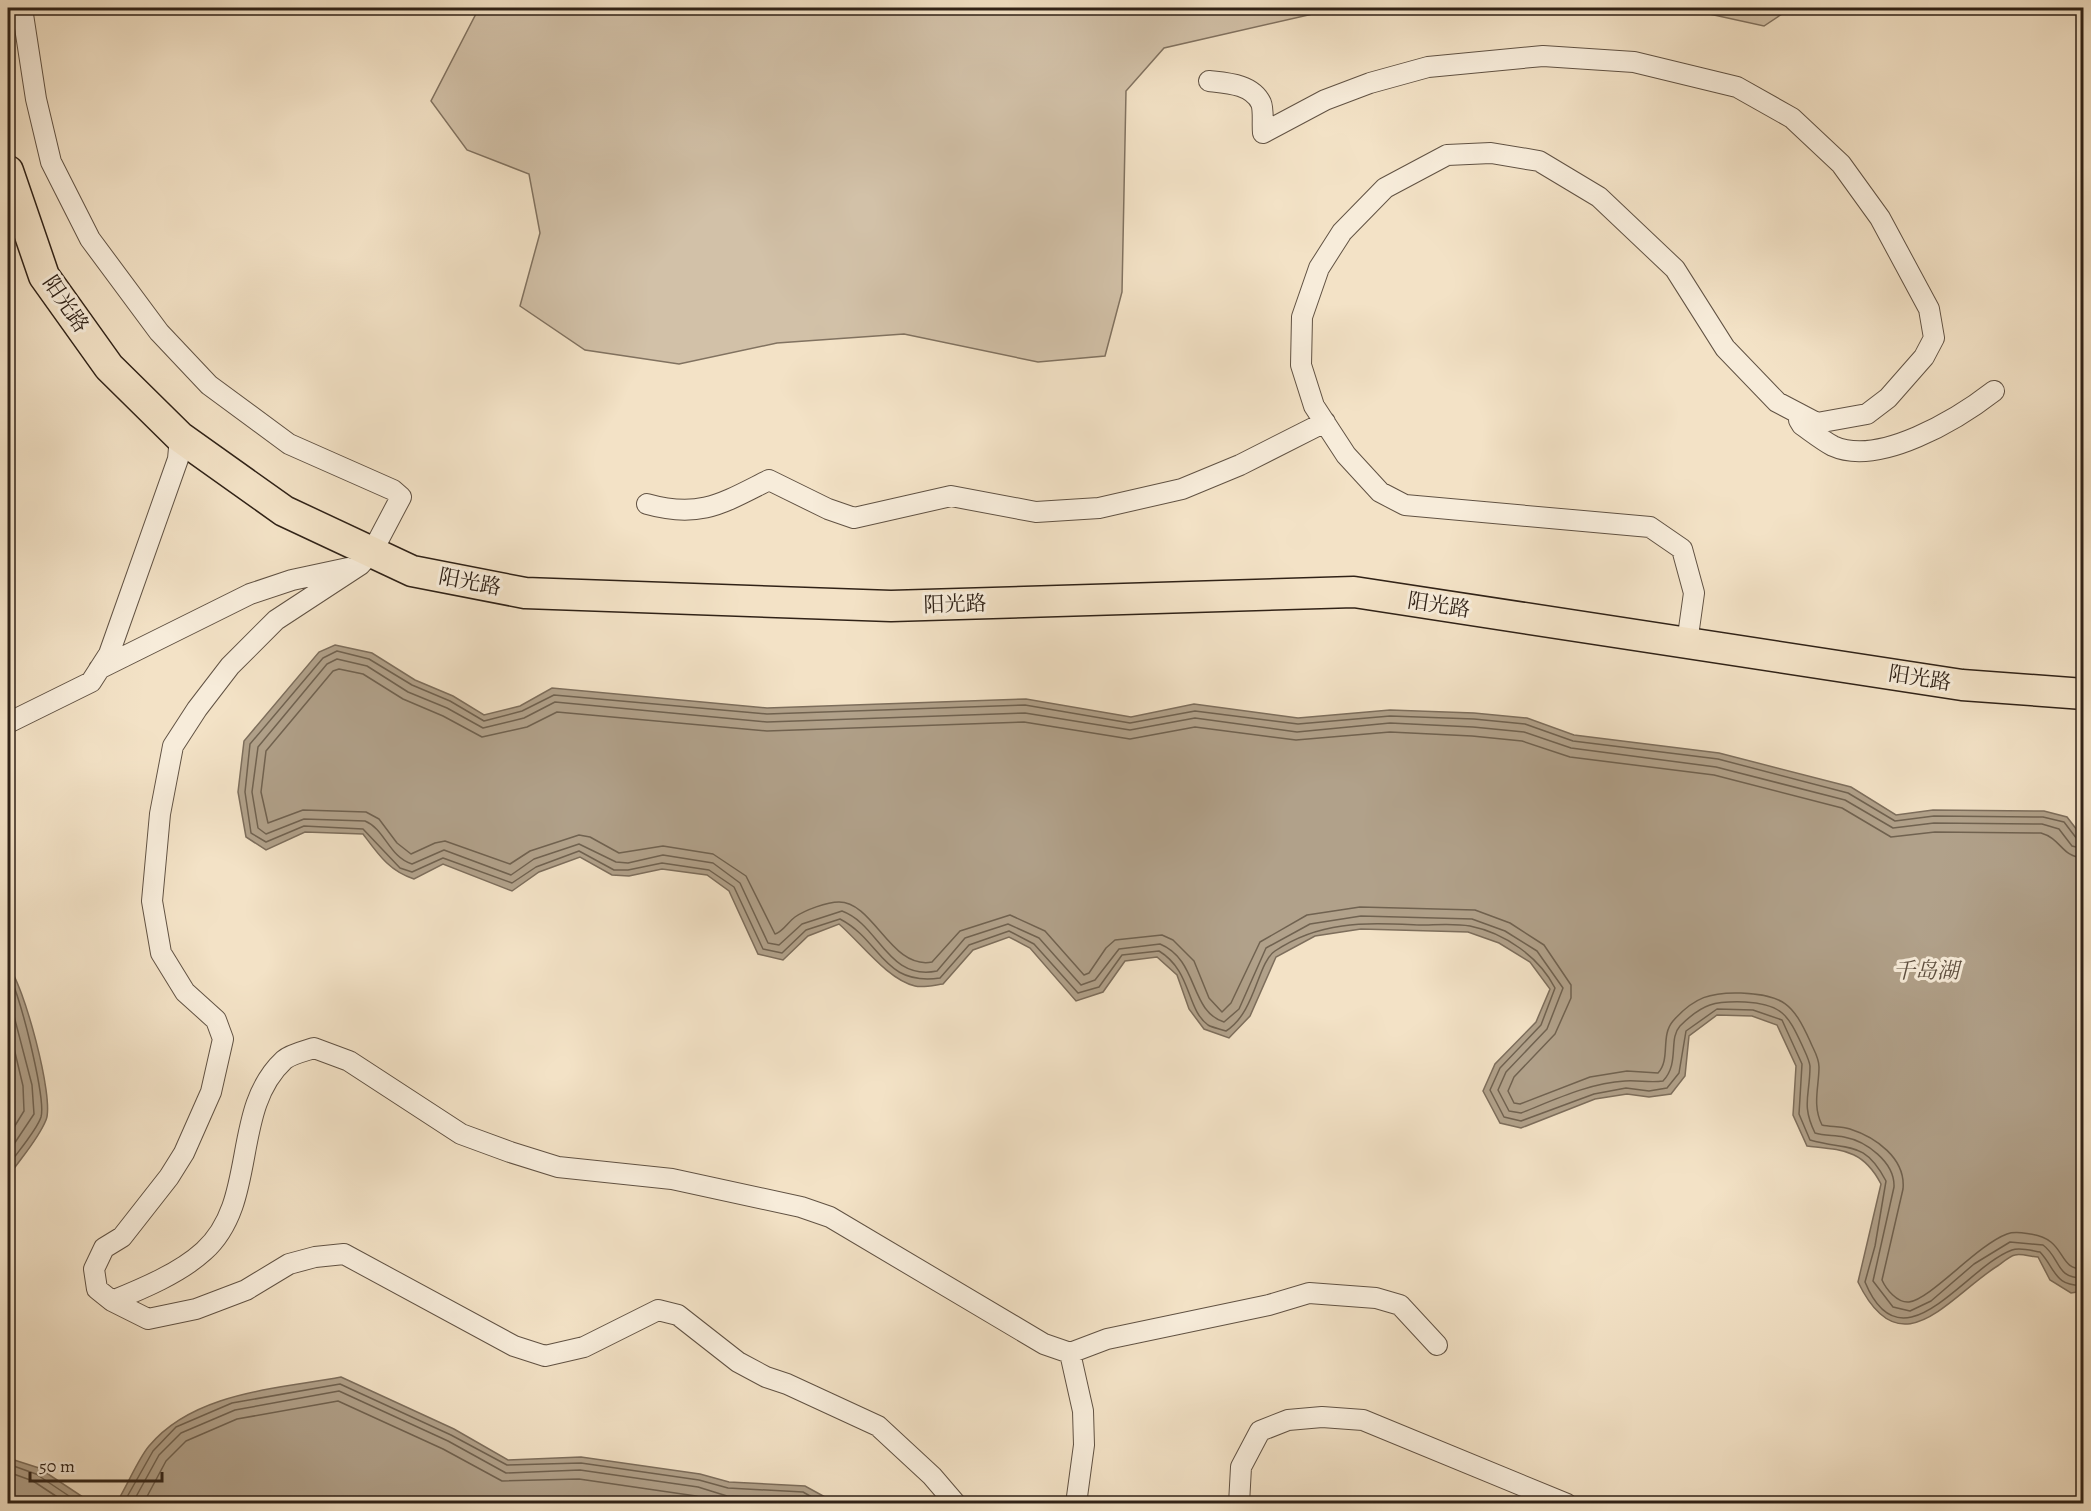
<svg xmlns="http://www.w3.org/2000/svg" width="2091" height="1511" font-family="Alegreya,'Noto Serif SC',serif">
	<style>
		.green { fill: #d2c1a8; stroke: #817260; stroke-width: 1.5 }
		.water { fill: #b1a18a; stroke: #7d6e5c; stroke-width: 1.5 }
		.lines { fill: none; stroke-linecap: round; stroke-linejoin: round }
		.shore { stroke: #706250; stroke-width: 1.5 }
		.street-casing { stroke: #615243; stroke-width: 22 }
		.primary-casing { stroke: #302217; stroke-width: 33 }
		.street { stroke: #f7ecda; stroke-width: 20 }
		.primary { stroke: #f3e2c6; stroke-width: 30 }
		.labels { text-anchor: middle; stroke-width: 6; stroke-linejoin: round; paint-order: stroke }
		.street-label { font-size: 21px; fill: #302217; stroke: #f7ecda }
		.water-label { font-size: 22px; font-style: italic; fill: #5d4e3f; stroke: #f7ecda }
	</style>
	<rect width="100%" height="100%" fill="#f3e2c6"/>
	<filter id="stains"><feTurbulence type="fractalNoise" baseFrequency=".00333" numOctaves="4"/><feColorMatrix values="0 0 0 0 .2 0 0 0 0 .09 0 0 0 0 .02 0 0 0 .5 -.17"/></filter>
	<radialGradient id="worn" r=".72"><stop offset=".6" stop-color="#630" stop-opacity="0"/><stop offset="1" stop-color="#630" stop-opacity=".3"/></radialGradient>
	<path class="green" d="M479,8H1339L1164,48L1126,91L1122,292L1105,356L1038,362L904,334L777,343L679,364L585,350L520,306L540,233L529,174L467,150L431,101Z
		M1682,8H1791L1764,26Z"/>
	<path class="water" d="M335,645L372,653L415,680L453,696L484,715L520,706L552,688L767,708L1026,699L1131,717L1194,704L1298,718L1390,710L1474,713L1527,718L1574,735L1719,753L1851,787L1896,815L1933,810L2044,811L2067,817L2084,839L2083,1291L2071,1293L2050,1280L2038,1257C2031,1257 2021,1253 2015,1255C2010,1256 2003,1262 1999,1265C1949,1296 1901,1371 1858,1282L1881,1184C1863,1149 1842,1150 1807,1146L1793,1115L1796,1066L1777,1025L1752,1016L1717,1015L1689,1036L1685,1076L1671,1094L1649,1097L1627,1094L1595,1099L1521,1128L1500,1123L1483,1091L1495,1064L1536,1022L1550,989L1530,962L1499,943L1468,932L1361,929L1315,936L1276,957L1250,1016L1229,1038L1204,1029L1189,1009L1177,975L1157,957L1125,961L1103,992L1076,1001L1030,948L1009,937L973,950L943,984C935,985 923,988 915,986C888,980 861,943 839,924L808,936L783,960L758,954L729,891L707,875L662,869L629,876L612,875L580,857L539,872L512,891L443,864L414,879C389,871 378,854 363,834L305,832L266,850L246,837L238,792L244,741L319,652Z
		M8,966C23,982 55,1099 46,1120C38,1140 20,1159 8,1177Z
		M341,1377L454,1429L508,1460L581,1457L700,1474L729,1482L805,1486L836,1503H103L117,1502C127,1486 138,1459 149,1446C194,1392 277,1389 341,1377Z
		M8,1458L39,1468L92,1503H8Z"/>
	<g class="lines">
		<path class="shore" d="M2084,841L2077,839L2064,822L2043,817L1934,816L1895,821L1848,793L1718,759L1573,741L1525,724L1474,719L1390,716L1298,724L1195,711L1130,723L1025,705L767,714L554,695L522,711L484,721L450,701L412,685L369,659L337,651L323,658L250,744L245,792L251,833L266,842L304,826L363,829L400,868L412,872L443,858L512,883L536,867L579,851L614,870H628L662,863L709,870L734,887L763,949L782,953L806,930L840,919C882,941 882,986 940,978L969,945L1009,931L1034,944L1078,993L1099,987L1122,955L1159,951C1192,971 1186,1009 1208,1025C1213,1028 1221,1029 1226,1031C1256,1012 1257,963 1275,951C1321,920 1367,923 1419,925C1435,925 1454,923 1470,926C1505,933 1539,957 1555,988L1541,1025L1500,1068L1490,1090L1504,1117L1521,1121L1594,1094L1626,1088L1649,1091L1667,1088L1679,1073L1686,1031L1717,1009L1753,1010L1782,1020L1802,1064L1799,1114L1810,1140C1848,1151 1864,1139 1886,1181L1875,1246L1865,1282C1902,1372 1965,1267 2012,1250C2020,1247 2033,1251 2040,1252C2056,1269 2054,1287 2084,1285
			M2084,849L2072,846L2059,829L2042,824L1934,823L1893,828L1845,800L1716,767L1571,748L1524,732L1473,727L1390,723L1297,732L1195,718L1130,730L1025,713L767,722L555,702L524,718L483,728L447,708L408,692L367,666L337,659L327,664L258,747L252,792L258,828L266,834L304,819L365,821C385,829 389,857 412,864L444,850L511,875L534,859L579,844L616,862L628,863L663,855L713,863L740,883L768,943L779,945L802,924L842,911C880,925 887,981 937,971L965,938L1008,924L1039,938L1081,985L1095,980L1119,949L1160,944C1199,960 1189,1011 1224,1022L1239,1009L1266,948L1310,924L1361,916L1472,919L1505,931L1537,951L1563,988L1547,1029L1506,1072L1498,1090L1509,1111L1521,1113C1554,1100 1589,1083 1625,1081C1638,1080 1650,1083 1663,1081C1680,1063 1668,1039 1680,1026C1703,1003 1715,1001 1745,1002C1782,1004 1788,1015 1802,1045C1805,1052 1809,1059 1810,1066C1810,1096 1801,1104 1815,1133C1824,1136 1834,1135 1844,1137C1866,1141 1895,1162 1894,1187L1873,1281L1893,1307L1910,1311L1931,1301L1974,1264L2010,1242L2043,1245C2061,1258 2055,1279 2084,1278
			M2084,858C2061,857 2062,839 2041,833L1935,832L1891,837L1842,808L1714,775L1570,757L1522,741L1472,736L1390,732L1296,740L1195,727L1130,739L1024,722L767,731L557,712L527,727L482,737L443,716L403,699L363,674L339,669L333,671L266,751L261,792L268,823L303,810L366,812L379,819L397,843L411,854L435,843L445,841L510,864L530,851L579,835L590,837L619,853L663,846L713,854L746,876L775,934C783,932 788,922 795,917C805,910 827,902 839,902C874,902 891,970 932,962L960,931L1010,915L1045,931L1084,975L1089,973L1106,948L1115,940L1162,935L1173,940L1194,961L1209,998L1222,1012L1231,1003L1260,942L1307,915L1360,907L1475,910L1510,923L1544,945L1571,985V998L1555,1034L1514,1077L1508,1091L1514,1103L1520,1104L1590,1077L1627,1071L1658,1073C1671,1059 1660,1036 1673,1021C1694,997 1711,992 1741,993C1784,995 1793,1004 1810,1041C1813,1049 1819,1057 1819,1067C1819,1087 1812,1105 1822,1125C1830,1127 1841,1126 1850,1129C1875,1137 1906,1158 1903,1189L1882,1280C1886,1289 1897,1303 1909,1302C1931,1299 1977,1245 2007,1234C2015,1231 2023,1233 2030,1234C2068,1239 2056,1270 2084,1269
			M8,974C19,988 46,1099 41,1117C37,1130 16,1154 8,1166
			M8,993L32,1085L34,1114L8,1153
			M8,1023L23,1086L24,1111L8,1137
			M8,1464L36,1474L81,1504
			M8,1472L33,1481L68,1504
			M123,1504L153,1451L176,1427L232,1403L340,1384L451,1435L507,1465L581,1463L699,1480L728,1488L803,1492L824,1504
			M132,1504L159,1455L181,1433L235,1410L339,1391L448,1441L506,1473L580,1470L698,1487L727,1496L801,1499L809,1504
			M143,1504L166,1461L186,1441L237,1419L338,1401L443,1449L502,1481L579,1479L696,1496L721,1504"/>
		<defs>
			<path id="street" d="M22,8L36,99L51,162L90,239L159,332L209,385L289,444L393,490L401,497L372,552L360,565L276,620L230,666L197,709L173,746L160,814L152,901L161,953L185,992L216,1020L223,1039L211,1092L184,1153L169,1177L122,1237L104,1248L94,1269L97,1289L112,1301L148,1319L196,1309L246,1290L289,1264L315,1257L344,1254L514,1346L545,1356L584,1347L658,1310L678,1315L738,1362L766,1377L787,1384L878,1426L932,1476L956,1504
				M1209,81C1227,83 1252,84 1261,103C1264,110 1262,125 1263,133L1325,100L1370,83L1428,67L1543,56L1634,62L1737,87L1792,118L1841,164L1880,218L1929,309L1934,338L1924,357L1888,398L1867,414L1817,423L1777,402L1725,348L1675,269L1599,197L1539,161L1491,153L1447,155L1385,188L1342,232L1319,268L1302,317L1301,365L1314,406L1346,455L1380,492L1405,505L1650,527L1682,549L1694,593L1687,643
				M1799,420L1802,425C1812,432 1822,440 1833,446C1879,467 1958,419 1994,391
				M647,504C700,519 723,503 769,480L828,509L854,518L951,496L1036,512L1099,508L1182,489L1240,465L1325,422
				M99,669L250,594L292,580L348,568
				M8,723L91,682L109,654L178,459L180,437
				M112,1301C142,1289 180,1273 204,1251C259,1201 230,1110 284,1060C291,1054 305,1051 314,1048L349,1061L461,1134L510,1152L558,1167L672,1179L801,1207L830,1217L1044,1344L1070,1353L1107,1339L1269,1305L1309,1293L1376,1298L1400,1305L1437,1345
				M1070,1353L1083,1411L1084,1445L1076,1504
				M1239,1504L1241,1467L1260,1431L1288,1420L1322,1417L1363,1420L1567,1504"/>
			<path id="primary" d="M8,171L44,276L109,367L180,437L284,511L412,571L525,593L891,606L1354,592L1962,685L2084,694"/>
		</defs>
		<use href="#street" class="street-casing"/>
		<use href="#primary" class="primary-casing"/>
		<use href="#street" class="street"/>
		<use href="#primary" class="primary"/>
	</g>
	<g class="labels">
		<g class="street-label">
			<text transform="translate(66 304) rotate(56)" y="7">阳光路</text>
			<text transform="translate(470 582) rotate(11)" y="7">阳光路</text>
			<text transform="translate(955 604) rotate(-2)" y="7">阳光路</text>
			<text transform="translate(1439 605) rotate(9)" y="7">阳光路</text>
			<text transform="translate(1920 678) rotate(9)" y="7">阳光路</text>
		</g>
		<g class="water-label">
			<text x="1926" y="978">千岛湖</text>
		</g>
	</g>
	<rect width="2091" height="1511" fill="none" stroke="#f3e2c6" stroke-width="30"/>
	<rect x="9" y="9" width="2073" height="1493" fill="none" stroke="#302217" stroke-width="3"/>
	<rect x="15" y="15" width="2061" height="1481" fill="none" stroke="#302217" stroke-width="1.5"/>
	<path d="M30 1472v9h132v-9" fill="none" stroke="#302217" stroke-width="3"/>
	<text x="39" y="1472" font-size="18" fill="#302217" stroke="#f7ecda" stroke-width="4.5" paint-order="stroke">50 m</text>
	<rect width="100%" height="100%" filter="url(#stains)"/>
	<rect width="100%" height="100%" fill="url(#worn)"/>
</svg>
